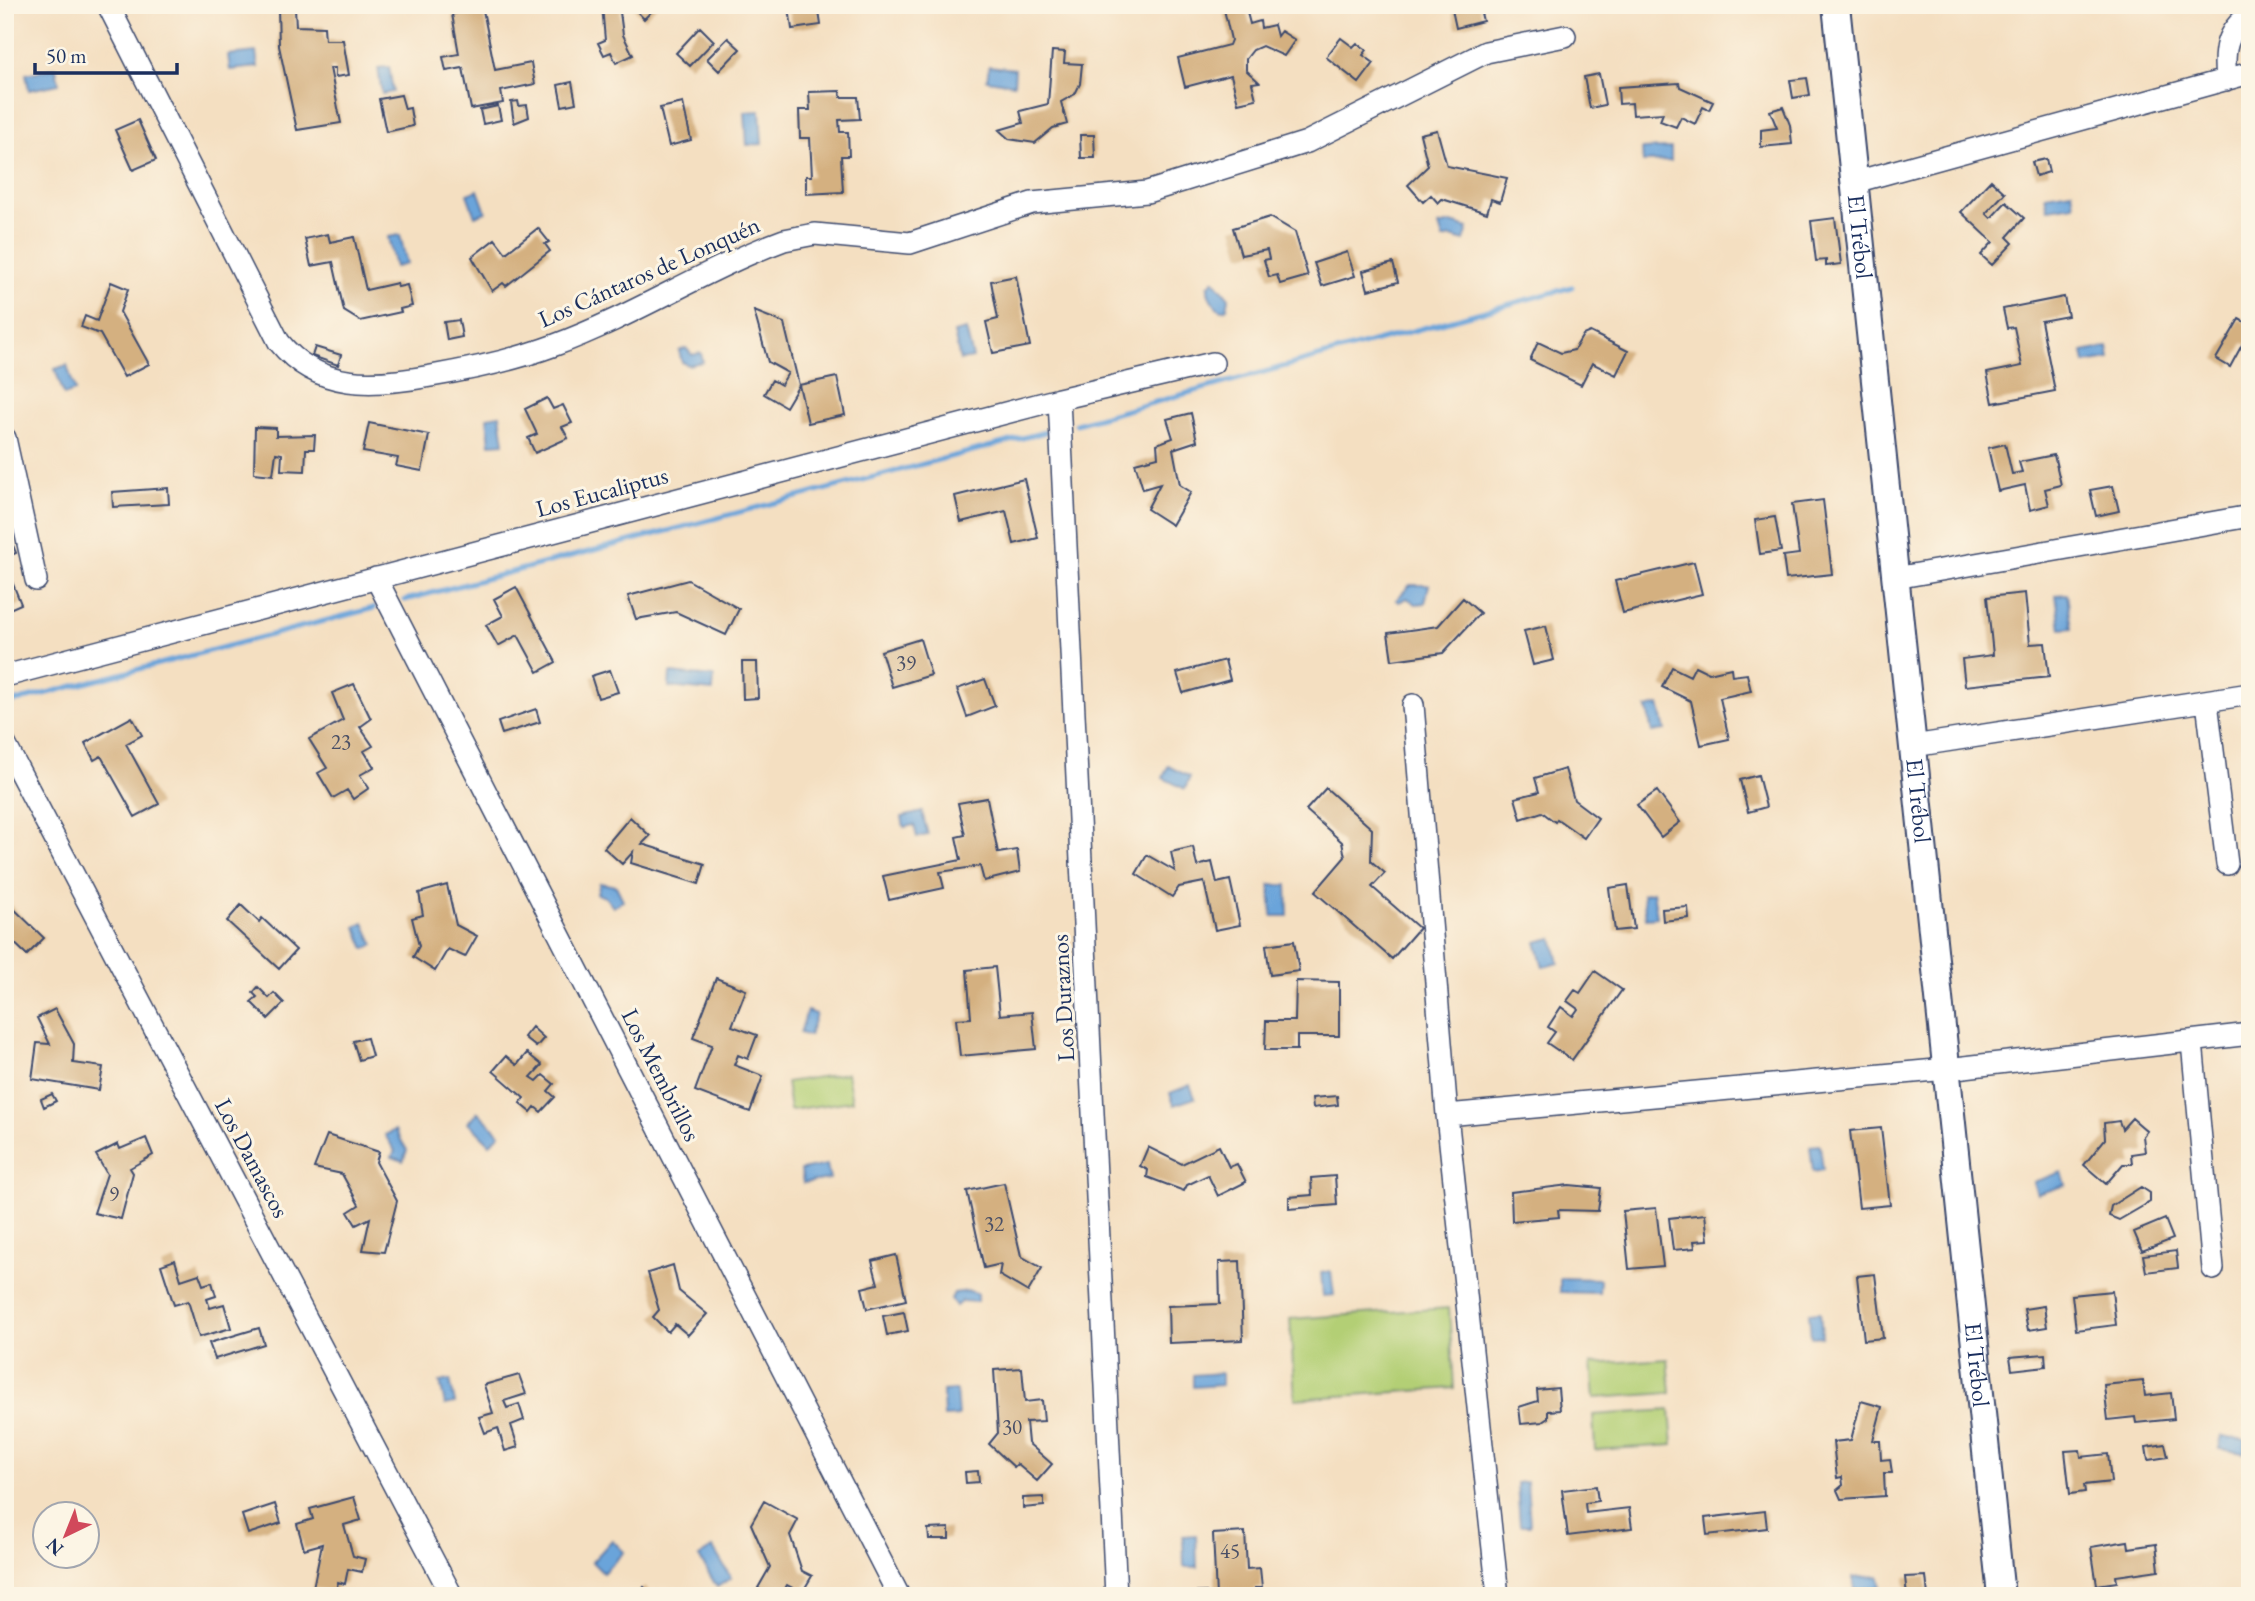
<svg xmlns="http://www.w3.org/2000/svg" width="2255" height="1601" font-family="'EB Garamond',serif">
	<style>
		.green { fill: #b3cf75; stroke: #677f6a; stroke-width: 2 }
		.water { fill: #6aa4da; stroke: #426a9c; stroke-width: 2 }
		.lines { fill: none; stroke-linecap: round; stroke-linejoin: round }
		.stream { stroke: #6aa4da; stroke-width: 5 }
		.building { fill: #d4b080 }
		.minor-casing { stroke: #3c496d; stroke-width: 24 }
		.major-casing { stroke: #3c496d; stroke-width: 30 }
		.minor { stroke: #fff; stroke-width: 21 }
		.major { stroke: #fff; stroke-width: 26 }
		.labels { text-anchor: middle; stroke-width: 6; stroke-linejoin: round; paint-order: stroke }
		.number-label { font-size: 21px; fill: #494f66 }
		.street-label { font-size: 24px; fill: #1b2f5e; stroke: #fcf5e5 }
	</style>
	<rect width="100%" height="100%" fill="#fcf5e5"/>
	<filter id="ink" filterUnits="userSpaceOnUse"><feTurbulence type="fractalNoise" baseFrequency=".0143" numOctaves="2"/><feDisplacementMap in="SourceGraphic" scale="14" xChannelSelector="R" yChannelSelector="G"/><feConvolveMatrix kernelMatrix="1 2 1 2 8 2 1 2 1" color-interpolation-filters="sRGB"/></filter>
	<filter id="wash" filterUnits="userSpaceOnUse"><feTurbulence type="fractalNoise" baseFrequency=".00686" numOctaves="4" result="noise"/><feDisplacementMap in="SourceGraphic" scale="28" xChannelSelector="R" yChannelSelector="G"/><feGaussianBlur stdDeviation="1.57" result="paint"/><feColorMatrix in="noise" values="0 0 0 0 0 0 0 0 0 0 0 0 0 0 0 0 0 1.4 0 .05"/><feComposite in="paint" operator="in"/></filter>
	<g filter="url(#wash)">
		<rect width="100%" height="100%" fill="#f4dfc1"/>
		<path class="green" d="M847,1073L852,1101L790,1110L786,1082Z
			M1449,1308L1454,1388L1295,1399L1290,1319Z
			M1668,1359L1671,1393L1594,1398L1591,1364Z
			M1670,1410L1673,1445L1595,1450L1593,1415Z"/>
		<path class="water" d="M256,52L258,67L230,70L228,55Z
			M989,66L1015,69L1014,84L987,80Z
			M389,67L393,92L382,94L378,68Z
			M56,68L59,84L29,90L26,74Z
			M760,111L762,144L747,145L745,112Z
			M1671,148V161L1643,162L1642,149Z
			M478,190L486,212L475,216L467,194Z
			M2072,191L2074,205L2048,209L2045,195Z
			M1451,223L1468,228L1464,241L1451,237L1443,239L1439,226Z
			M400,235L407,264L395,267L388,237Z
			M1214,280L1229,298L1227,308L1223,310C1215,309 1207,295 1208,286Z
			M966,330L973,358L960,360L954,333Z
			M2108,347L2110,359L2085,363L2083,352Z
			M686,348L692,355L701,353L703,362L688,365L682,362L679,351Z
			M67,365L75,391L64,395L55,369Z
			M500,415L504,443L490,444L487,417Z
			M1410,585H1429L1425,603L1416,604L1407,598L1399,602L1396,600Z
			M2067,594L2072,628L2061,629L2056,595Z
			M670,673L714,677L713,691L669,687Z
			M1659,705L1665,730L1652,732L1647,708Z
			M1168,766L1190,777L1185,789L1163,778Z
			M922,812L928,835L917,837L914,825L904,827L902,817Z
			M600,883L616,886L623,900L613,907L605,897L597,894Z
			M1270,885H1287L1288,916H1272Z
			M1653,892L1657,917L1646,918L1643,894Z
			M364,923L374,945L365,949L356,927Z
			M1553,938L1559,963L1543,967L1536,942Z
			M807,1011L816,1014L809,1036L800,1033Z
			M1190,1085L1195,1098L1174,1105L1170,1093Z
			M478,1112L500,1134L490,1144L468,1122Z
			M395,1130L407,1150L403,1161L392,1157L395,1151L385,1135Z
			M1820,1145L1823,1170L1813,1172L1810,1146Z
			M827,1165L830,1179L803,1183L801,1170Z
			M2062,1172L2066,1185L2037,1194L2033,1182Z
			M1331,1272L1334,1295L1323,1296L1321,1273Z
			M1560,1278L1600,1279L1599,1293L1560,1292Z
			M969,1291L977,1293V1302L962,1301L956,1306L951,1299L954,1293Z
			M1820,1312L1822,1336L1811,1337L1809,1313Z
			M1221,1373V1385L1193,1387V1375Z
			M450,1380L455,1403L445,1405L440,1382Z
			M956,1390L958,1416L944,1417L943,1391Z
			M2222,1436L2246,1440L2244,1453L2219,1449Z
			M1527,1482L1530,1525H1520L1517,1483Z
			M1196,1535L1197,1567H1184L1183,1536Z
			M612,1540L624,1552L603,1573L592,1562Z
			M713,1548L731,1578L717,1587L699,1557Z
			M1879,1576L1880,1587L1854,1590L1853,1578Z"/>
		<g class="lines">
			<path class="stream" d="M1076,424L1572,287
				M405,600L1045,432
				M5,704L374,608"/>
		</g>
		<g id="blocks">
			<path class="building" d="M461,5H482L495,70L531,63L535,84L501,91L503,103L471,109L463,68L446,71L443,57L459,54L452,14L463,12Z
				M602,5H627L620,12L623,35L633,55L616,63L611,52L604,55L598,43L605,40Z
				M631,5H658L644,19Z
				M818,5L821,25L792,29L789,8Z
				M1223,5H1245L1250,24L1260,21L1261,28L1274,25L1277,36L1281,31L1295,40L1284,56L1262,46L1253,50L1246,59V70L1259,82L1252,83L1256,99L1238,103L1231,75L1185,87L1178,58L1229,45L1231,40Z
				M1451,5H1479L1483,21L1456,28Z
				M1960,5H1979V6L1961,10Z
				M278,8L295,9L296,26L324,27L325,40H343L349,75L335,77V68H330L341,123L297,130L279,46Z
				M700,27L714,41L690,66L676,53Z
				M728,38L740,49L719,71L707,59Z
				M1341,38L1353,47L1357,43L1367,50L1363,55L1374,63L1359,83L1326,57Z
				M1052,51L1065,52L1064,63L1082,64L1080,84L1075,94L1061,102L1067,124L1053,128L1035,143L1009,139L999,130L1023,123L1020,111L1048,104Z
				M1599,74L1605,105L1590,108L1584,77Z
				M1807,78L1810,95L1793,98L1790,80Z
				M572,82L576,103L562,106L558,85Z
				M1679,83L1680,87L1713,102L1709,110L1703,107L1695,124L1681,117L1676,127L1660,121L1663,113L1633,115L1632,103L1619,104L1618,87Z
				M840,91L841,97H858L860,119L839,120L840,132H848L849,156H841L843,192L806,194V176H812L810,138H800L799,110H810L809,92Z
				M401,95L405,109L410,108L413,126L386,132L379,99Z
				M518,101L519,106L527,105L529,117L514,123L511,102Z
				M683,103L691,140L669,146L660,108Z
				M498,106L501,120L483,124L480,110Z
				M1783,107L1790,125L1792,144L1761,147V130L1777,128L1770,111Z
				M138,120L156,160L133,170L115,130Z
				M1437,130L1447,166L1507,178L1500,202L1491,199L1487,213L1442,199L1438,203L1431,195L1423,202L1408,185L1428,166L1420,134Z
				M1080,135H1094L1095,158H1081Z
				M2046,159L2049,172L2036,176L2032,162Z
				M1991,180L2005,193L1986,213L1991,218L2006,202L2024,218L2007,237L2013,243L1992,265L1981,255L1993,242L1961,212Z
				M1270,217L1295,232L1308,276L1280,284L1277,275L1269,277L1264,260L1269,259L1267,250L1241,255L1233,228Z
				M1835,218L1841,264L1826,266V260L1816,261L1811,221Z
				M538,228L549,242L545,244L550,251L506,286L503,283L492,291L472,257L495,239L506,253Z
				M328,234L330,242L354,237L366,290L397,283L398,287L407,285L412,306L400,309L401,312L360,321L344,311L333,262L311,266L305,239Z
				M1347,252L1355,276L1322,286L1314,263Z
				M1393,263L1398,282L1368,290L1363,271Z
				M1016,276L1030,346L993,353L986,322L998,319L991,281Z
				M111,282L128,289L120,312L149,364L124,377L100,334L81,327L85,316L97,321Z
				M2064,297L2068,316L2041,321L2055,391L1993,403L1987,373L2022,366L2014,327L2007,328L2003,309Z
				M754,311L784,323L799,385L786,407L764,394L772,380L781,385L788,373L768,362Z
				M2239,319L2250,325V346L2243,343L2230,367L2216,359Z
				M459,320L462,337L447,340L444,322Z
				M1590,332L1628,351L1616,375L1592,363L1581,385L1530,360L1538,342L1561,353L1574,350L1583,335Z
				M315,347L341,355L338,365L312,356Z
				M837,377L845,415L808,423L799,385Z
				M547,398L553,409L563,405L572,423L562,427L568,438L535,453L528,438L537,434L525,409Z
				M1191,413L1197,441L1173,449L1180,485L1191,492L1172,525L1147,509L1160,484L1143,489L1135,463L1158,457L1157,444L1173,438L1167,419Z
				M369,423L429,435L422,471L396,466L398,458L363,452Z
				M255,427L276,428V436L315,435L314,449H306L305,471L281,470L282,454L276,453L273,475L254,473Z
				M2005,444L2012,474L2022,472L2019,462L2054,455L2061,485L2045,489L2049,505L2030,510L2025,485L1998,491L1988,448Z
				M1024,479L1038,538L1014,544L1006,511L961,522L955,496Z
				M2113,486L2119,511L2096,516L2090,490Z
				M168,488L169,504L113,507L112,492Z
				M1823,500L1832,574L1786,579L1783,556L1799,554L1792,504Z
				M1775,517L1781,551L1760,554L1755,520Z
				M5,525L16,553L5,558Z
				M1694,562L1702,594L1623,613L1615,581Z
				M5,564L21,604L5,611Z
				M688,580L739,609L726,635L676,612L636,619L628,596Z
				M516,587L556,662L538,672L518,635L498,646L486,625L503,616L494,599Z
				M2025,593L2030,644L2045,643L2049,677L1965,686L1962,659L1993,655L1987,597Z
				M1463,598L1480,613L1443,653L1392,660L1388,633L1438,626Z
				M1546,626L1554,660L1533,665L1524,631Z
				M920,639L931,675L892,687L881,651Z
				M1225,660L1230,680L1183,693L1177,673Z
				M742,662H757L758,698L743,699Z
				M1695,666L1709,673L1731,668L1732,676L1747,674L1751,691L1720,698L1729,739L1701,745L1691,701L1662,687L1672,667L1690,676Z
				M610,670L618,692L598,698L591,676Z
				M985,679L995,706L967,717L957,689Z
				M354,684L371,719L360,727L373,746L364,751L374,767L360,775L369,788L353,799L347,790L333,798L318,773L327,768L309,739L343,720L332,693Z
				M536,709L540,722L502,734L498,722Z
				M132,717L142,735L126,744L159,804L135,817L101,756L94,760L85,743Z
				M1565,769L1574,800L1598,818L1584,838L1557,819L1555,822L1542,812L1521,819L1515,798L1539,792L1535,778Z
				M1758,775L1766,807L1748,812L1740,780Z
				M1326,788L1372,829L1371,861L1385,873L1372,887L1419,928L1392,959L1315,892L1345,857L1342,842L1306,810Z
				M1657,791L1680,822L1661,837L1637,805Z
				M987,798L998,853L1017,850L1020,872L984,881L980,866L940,872L944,888L889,900L883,876L961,860L956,837L965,835L958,803Z
				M630,817L650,836L642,844L705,864L699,884L631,863L633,852L622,864L604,848Z
				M1193,847L1197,866L1212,862L1217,883L1230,880L1240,925L1215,930L1204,882L1179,887L1172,897L1136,874L1147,855L1175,871L1171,852Z
				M447,885L456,925L477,936L465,957L448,949L435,971L413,957L419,946L412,918L423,915L419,893Z
				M1628,885L1634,929L1615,931L1609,888Z
				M5,900L44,938L27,955L5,934Z
				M241,905L259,922L262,918L296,950L279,969L227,921Z
				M1688,907L1689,918L1663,921L1662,909Z
				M1294,941L1299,971L1270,975L1266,945Z
				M995,967L1000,1015L1032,1012L1036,1049L960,1056L956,1019L971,1018L967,970Z
				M1595,971L1622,990L1572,1060L1547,1043L1555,1032L1548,1027L1561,1007L1573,1016L1578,1009L1567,1001L1575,990L1580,993Z
				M716,978L746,990L732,1026L757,1035L748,1059L738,1055L734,1065L763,1076L750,1112L695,1091L712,1045L693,1038Z
				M1296,981L1339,982V1036H1297V1050H1265L1266,1021H1295Z
				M258,987L269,998L274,993L284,1003L268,1019L251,1002L257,997L253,993Z
				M55,1009L74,1044L73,1063L103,1067L99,1090L32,1079L37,1043L50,1044L37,1018Z
				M532,1027L544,1038L536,1047L524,1037Z
				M367,1038L372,1056L359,1060L353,1041Z
				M527,1053L542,1065L531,1077L537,1081L543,1075L554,1084L548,1091L555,1097L541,1112L535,1107L531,1112L520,1103L524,1098L493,1071L506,1056L517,1065Z
				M52,1094L56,1101L44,1107L41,1099Z
				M1337,1096L1338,1105L1313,1108L1312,1098Z
				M2132,1118L2147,1131L2143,1136L2145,1152L2131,1154L2132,1164H2123L2106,1184L2084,1165L2105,1139L2104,1123L2119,1121L2122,1129Z
				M1881,1128L1890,1205L1859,1208L1850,1131Z
				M327,1135L379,1152L376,1162L397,1201L384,1252L363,1250L370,1218L356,1225L348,1212L359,1205L342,1174L314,1168Z
				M146,1138L153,1155L130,1168L133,1173L121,1219L94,1213L107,1174L96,1155L118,1144L120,1149Z
				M1219,1146L1229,1167L1237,1164L1246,1182L1218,1196L1208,1175L1187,1185L1184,1191L1147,1177L1148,1170L1140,1166L1148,1147L1182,1164Z
				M1335,1176L1337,1205L1289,1209V1197L1312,1195L1311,1178Z
				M1004,1183L1021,1256L1042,1268L1028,1292L999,1275L1001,1264L984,1268L967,1191Z
				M1569,1185L1601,1188L1598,1211L1558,1210L1559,1217L1512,1221L1511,1192Z
				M2141,1187L2150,1193V1202L2119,1220L2109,1216L2111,1206Z
				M1656,1208L1663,1266L1629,1269L1623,1211Z
				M1705,1214L1708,1240L1694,1241L1695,1248L1673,1250L1669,1218Z
				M2165,1219L2173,1239L2142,1251L2134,1232Z
				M2176,1251L2178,1268L2146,1272L2143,1255Z
				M896,1255L906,1300L867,1309L862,1288L878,1284L872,1261Z
				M175,1260L181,1280L199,1274L203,1285L212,1282L216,1296L207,1299L210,1308L224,1304L231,1328L199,1337L188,1301L174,1305L161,1265Z
				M1240,1261L1243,1340L1169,1343L1168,1306L1220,1304L1219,1262Z
				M673,1265L679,1291L707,1314L688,1335L675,1324L668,1332L653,1317L659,1310L648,1273Z
				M1875,1274L1883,1338L1864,1340L1857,1276Z
				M2112,1291L2116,1325L2076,1330L2072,1295Z
				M2044,1306L2047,1327L2028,1330L2024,1309Z
				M904,1312L908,1331L887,1335L883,1316Z
				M259,1328L264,1344L215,1359L209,1343Z
				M2045,1354L2046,1366L2012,1370L2010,1357Z
				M1022,1368L1025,1402L1042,1400L1044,1421L1026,1422L1028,1443L1052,1464L1037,1481L1017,1464L1014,1467L989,1444L998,1433L994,1370Z
				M519,1375L526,1394L504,1401L507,1408L519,1404L524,1420L511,1425L518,1447L505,1451L498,1428L485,1433L479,1417L493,1413L484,1385Z
				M2143,1381L2145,1396L2171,1393L2174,1419L2136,1423L2135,1417L2108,1420L2104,1385Z
				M1558,1388L1560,1410L1548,1411V1418L1542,1422L1521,1424L1519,1407L1538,1401L1537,1390Z
				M1861,1401L1882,1407L1873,1441H1880L1881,1460L1890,1459L1892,1473H1884L1885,1496L1841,1499L1837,1490L1843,1485L1842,1477L1837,1478L1833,1442L1851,1440Z
				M2165,1444L2168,1457L2148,1460L2146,1447Z
				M2080,1450L2081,1457L2108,1454L2111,1482L2084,1485L2085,1492L2070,1494L2065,1451Z
				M978,1471L979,1482L966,1483L965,1472Z
				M1596,1486L1598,1501L1585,1503L1586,1513L1629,1508L1632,1528L1568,1536L1562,1490Z
				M354,1497L361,1520L344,1525L353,1556L365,1559L362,1572L348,1569L345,1584L338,1582L336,1592L313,1588L322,1544L304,1549L297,1524L313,1519L310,1509Z
				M1044,1497V1506L1023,1508V1498Z
				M764,1501L798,1520L790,1535L802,1571L812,1576L802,1593L787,1585L781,1596H770L758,1588L770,1567L751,1524Z
				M275,1504L281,1523L248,1534L242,1515Z
				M1765,1511L1767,1528L1707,1535L1705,1518Z
				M949,1528V1539H929L928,1529Z
				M1245,1532L1247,1569L1260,1568L1262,1588H1255V1596H1216L1213,1534Z
				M2128,1541L2129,1548L2156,1544L2159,1570L2116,1576L2117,1582L2097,1585L2091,1547Z
				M1926,1576L1928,1596H1907L1905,1577Z
				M644,1587L654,1596H637Z
				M1206,1592V1596H1188V1593Z"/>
		</g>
	</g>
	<g filter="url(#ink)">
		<use href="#blocks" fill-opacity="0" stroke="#3c496d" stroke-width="2"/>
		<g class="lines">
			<defs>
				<path id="minor" d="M108,5L279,342C318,391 375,386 431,376C473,369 515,360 555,345C634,316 705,269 784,240L815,234L910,243L1032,203L1147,192L1307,142L1486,52L1565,36
					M2226,80C2223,51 2225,32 2250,14
					M1855,182L2250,73
					M1059,399L1116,1596
					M5,438L36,580
					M376,578L899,1596
					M1895,578L2250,516
					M5,676L1059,399L1213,363
					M2207,702L2227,864
					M1413,705L1447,1115L1498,1596
					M5,744L452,1596
					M1913,746L2250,694
					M2192,1042L2213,1269
					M1447,1115L1947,1069L2250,1034"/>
				<g id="major">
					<path id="s1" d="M1836,5L2001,1596"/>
				</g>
			</defs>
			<use href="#minor" class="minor-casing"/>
			<use href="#major" class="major-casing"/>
			<use href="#minor" class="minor"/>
			<use href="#major" class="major"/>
		</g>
	</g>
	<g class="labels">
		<g class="number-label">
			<text x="906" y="670">39</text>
			<text x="341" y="749">23</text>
			<text x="114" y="1201">9</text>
			<text x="994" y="1231">32</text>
			<text x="1012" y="1434">30</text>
			<text x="1230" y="1558">45</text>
		</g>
		<g class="street-label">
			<text dy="8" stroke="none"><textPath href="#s1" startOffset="233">El Trébol</textPath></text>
			<text transform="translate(649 272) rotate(-24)" y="8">Los Cántaros de Lonquén</text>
			<text transform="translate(602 492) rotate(-15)" y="8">Los Eucaliptus</text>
			<text dy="8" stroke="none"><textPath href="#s1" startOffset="800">El Trébol</textPath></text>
			<text transform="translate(1063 998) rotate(-93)" y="8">Los Duraznos</text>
			<text transform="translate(661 1075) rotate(63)" y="8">Los Membrillos</text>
			<text transform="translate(252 1158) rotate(62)" y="8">Los Damascos</text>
			<text dy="8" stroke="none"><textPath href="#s1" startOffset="1367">El Trébol</textPath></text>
		</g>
	</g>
	<rect width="2255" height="1601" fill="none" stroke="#fcf5e5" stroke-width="28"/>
	<g transform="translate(66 1535) rotate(223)"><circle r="33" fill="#fcf5e5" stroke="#a2a6af" stroke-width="2"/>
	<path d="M0-5L12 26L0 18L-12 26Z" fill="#d1495b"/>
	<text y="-10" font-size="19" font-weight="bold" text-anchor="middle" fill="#1b2f5e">N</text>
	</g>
	<path d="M35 63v10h142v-10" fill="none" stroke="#1b2f5e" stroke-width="3.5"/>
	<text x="46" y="63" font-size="21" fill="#1b2f5e" stroke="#fcf5e5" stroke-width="5" paint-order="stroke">50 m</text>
</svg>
